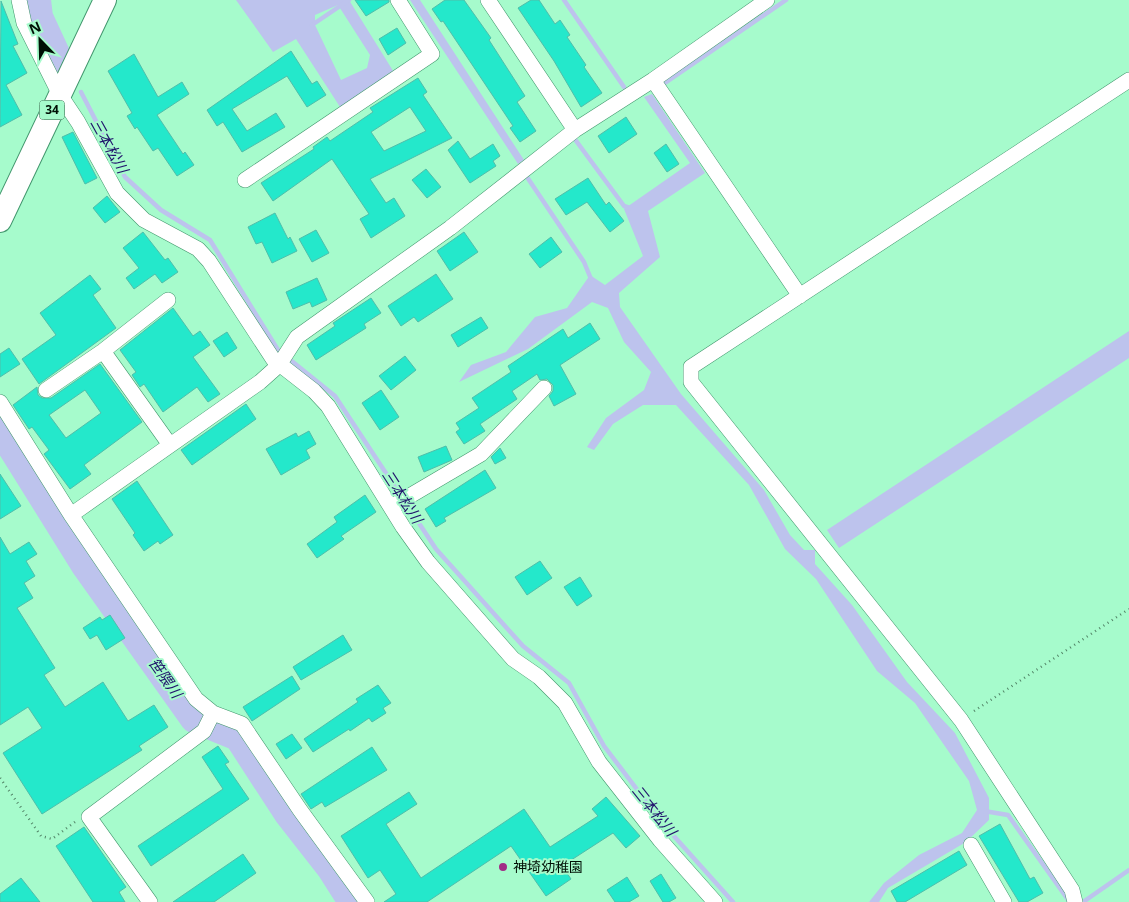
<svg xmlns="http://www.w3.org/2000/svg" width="1129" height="902" font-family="'Noto Sans','Noto Sans JP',sans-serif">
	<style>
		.water { fill: #bdc3ed; fill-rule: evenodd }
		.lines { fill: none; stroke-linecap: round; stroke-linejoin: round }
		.stream { stroke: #bdc3ed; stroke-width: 4.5 }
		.river { stroke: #bdc3ed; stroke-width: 28 }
		.building { fill: #24e8cb; stroke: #4fbeaa; fill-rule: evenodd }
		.minor-casing { stroke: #42976d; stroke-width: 16 }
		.highway-casing { stroke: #42976d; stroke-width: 24 }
		.path { stroke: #518366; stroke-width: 2.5; stroke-dasharray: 1 4; stroke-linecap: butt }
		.minor { stroke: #fff; stroke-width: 15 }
		.highway { stroke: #fff; stroke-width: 22 }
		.poi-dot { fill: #a12c85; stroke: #a6fbcc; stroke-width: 2 }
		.labels { text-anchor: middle; stroke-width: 4; stroke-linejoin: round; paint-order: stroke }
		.shield { fill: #a6fbcc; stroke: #325641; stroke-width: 1 }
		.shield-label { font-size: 12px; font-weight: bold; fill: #001005 }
		.poi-label { font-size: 14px; fill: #001005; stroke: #a6fbcc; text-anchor: start }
		.water-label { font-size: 15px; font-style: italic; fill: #21146c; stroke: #a6fbcc }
	</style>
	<rect width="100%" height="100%" fill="#a6fbcc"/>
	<path class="water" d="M236,0H349L395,74L342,110L296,39L273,52ZM338,5L370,55L367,68L341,80L315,25V15Z
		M410,0H420L524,160L518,164Z
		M652,94L705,173L648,211L660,257L619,293L620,307L681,394L764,490L790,535L804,550H815V564L852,605L907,682L955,733L989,798V820L966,842L888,888L879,902H869L884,883L919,855L962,833L977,810L969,781L915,703L877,671L816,579L785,549L749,485L676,405H643L613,424L594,450L587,447L606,418L644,390L651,372L624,342L608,308L592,302L528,349L459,382L471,365L506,352L535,317L567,308L590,275L605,285L643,256L624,209L690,163L644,97Z
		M1129,331V358L839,548L827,530Z"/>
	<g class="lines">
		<path class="stream" d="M564,0L624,87
			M312,25L349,0
			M665,83L786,0
			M81,92L125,177L161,210L210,240L278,350L335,396L436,549L523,646L569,683L604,746L664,825L733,902
			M574,138L624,206L630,208
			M527,177L584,262L591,279
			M984,811L1008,815L1069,901
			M1083,902L1129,870"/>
		<path class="river" d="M37,0L39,17L58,58
			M0,429L86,567L194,719L238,737L288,814L331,869L352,902"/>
	</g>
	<path class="building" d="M355,0H389V2L366,16Z
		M445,0H464L491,38L489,40L525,96L517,102L536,131L520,142L510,128L513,126L443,21L441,22L432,9Z
		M531,0H539L555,24L560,20L570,35L567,37L586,65L584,67L602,93L581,107L554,61L518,8Z
		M1,1L18,44L13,46L27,73L6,85L22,115L0,127Z
		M397,28L406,43L388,55L379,39Z
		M291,51L312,84L317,81L326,95L307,107L287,76L232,109L247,131L276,113L285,127L242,152L223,122L217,126L207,110Z
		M134,54L158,97L182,82L189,94L157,115L183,154L185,152L194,165L177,176L158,148L153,151L137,127L135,129L127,116L132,113L108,71Z
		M418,78L427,92L423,95L452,138L370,179L386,203L394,198L405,216L371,238L360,219L369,214L332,159L273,201L261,183L314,149L313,147L327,137L330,141L373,112L370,108ZM410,107L426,131L384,151L371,132Z
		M626,117L637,134L609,153L598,136Z
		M73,132L97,178L85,184L62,137Z
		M458,141L470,159L493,144L500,156L493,161L496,166L470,183L448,150Z
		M666,144L679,164L667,172L654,153Z
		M426,169L441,187L427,198L412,180Z
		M588,178L606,205L609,202L624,221L610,232L587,202L566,215L555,199Z
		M107,196L120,212L105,223L93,208Z
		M275,213L288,239L290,237L297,251L272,263L262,242L256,244L248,227Z
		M316,230L329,253L312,262L299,239Z
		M143,232L165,260L168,258L178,272L162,283L155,274L134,289L126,278L139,268L123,248Z
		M464,232L478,252L450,271L437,251Z
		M551,237L562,252L540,268L529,254Z
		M436,274L453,299L418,322L414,317L401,326L388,306Z
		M90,275L101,289L93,295L116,328L39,384L22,359L56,335L40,313Z
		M317,278L327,300L312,307L310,302L293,309L286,292Z
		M371,298L381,313L364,324L366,328L316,360L307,345L335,326L333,323Z
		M173,308L193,336L200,331L210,345L193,357L220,394L208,402L197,387L163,412L144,384L140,387L132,375L136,372L120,350Z
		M481,317L488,328L458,347L451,335Z
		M590,323L600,339L560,365L576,394L554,406L549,396L553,391V385L547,379L540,380L537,374L512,391L517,399L480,424L485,431L464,444L456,432L460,429L456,423L479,408L472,398L511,372L508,366L563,329L568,338Z
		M227,332L237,348L224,357L213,341Z
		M9,348L20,364L0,377V354Z
		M405,356L416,370L391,390L379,376Z
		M100,364L142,422L84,465L91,474L70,489L44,454L49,450L32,427L29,429L13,405L37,387L38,395L42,398H51ZM85,390L101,413L66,438L49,415Z
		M381,390L399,417L380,430L362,403Z
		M246,404L256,419L192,465L181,450Z
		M309,431L316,444L306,450L310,458L281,475L266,449L296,433L298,437Z
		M446,446L452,460L424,472L418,457Z
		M500,448L506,458L495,464L491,457Z
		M485,470L496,488L444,518L446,521L436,527L425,509Z
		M0,474L21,506L0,519Z
		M137,481L173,535L160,544L158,541L144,551L133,535L135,533L112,499Z
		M365,495L376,512L341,536L344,539L317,558L307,544L337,522L334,517Z
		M0,537L10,554L29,542L37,554L26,561L35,576L24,583L33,598L17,608L55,668L44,675L65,707L103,682L128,721L154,705L168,727L139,746L142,750L42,814L3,753L42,728L28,707L0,725Z
		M540,561L552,578L527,595L515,577Z
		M580,577L592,596L577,606L564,587Z
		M110,615L125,638L106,650L97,635L90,639L83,628L100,617L102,620Z
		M343,635L352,650L301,680L293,667Z
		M292,676L300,689L252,721L243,707Z
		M378,685L391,703L383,708L386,713L372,722L369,718L350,731L349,729L313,752L304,739L358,702L356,699Z
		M292,734L302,748L286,759L276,744Z
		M218,746L229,762L225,764L249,799L151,866L138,846L223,789L202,757Z
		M372,747L387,770L325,807L322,802L311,809L301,794Z
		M409,792L417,804L386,824L421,878L524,809L550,847L598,816L592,809L606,797L640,836L626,848L613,833L562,866L571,879L546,896L511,846L427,902H384L396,894L380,870L368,878L341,836Z
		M1000,824L1030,879L1034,877L1043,893L1027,902H1019L979,836Z
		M84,827L126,887L119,892L125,902H93L56,846Z
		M959,851L967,865L905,902H897L891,891Z
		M243,854L256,873L214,902H173Z
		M661,874L676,898L669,902H663L650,881Z
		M627,877L639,896L629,902H615L607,890Z
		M21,878L40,902H0V894Z"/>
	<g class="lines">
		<defs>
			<path id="minor" d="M19,0L24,23L60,95L78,122L117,193L144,220L198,249L209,261L273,359L314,391L328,406L403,527L428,562L513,659L539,677L565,703L599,762L660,840L715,902
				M488,0L575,130
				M653,80L800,296
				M245,180L432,54L398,0
				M103,351L170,445
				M46,390L103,351L168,300
				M0,402L71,515L196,699L213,713L242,724L300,810L367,902
				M391,507L481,454L544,388
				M71,515L260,382L279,365L297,337L450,228L575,130L653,80L767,0
				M971,845L1004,902
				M150,902L89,817L204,731L213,713
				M1075,902L1072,890L961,720L691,382V367L1129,80"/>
			<path id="highway" d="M0,221L105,0"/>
		</defs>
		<use href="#minor" class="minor-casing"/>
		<use href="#highway" class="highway-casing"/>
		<path class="path" d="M974,711L1129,609
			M0,778L41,836L52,839L75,822"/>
		<use href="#minor" class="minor"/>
		<use href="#highway" class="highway"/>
	</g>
	<circle class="poi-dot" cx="503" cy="867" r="5"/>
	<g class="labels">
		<rect class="shield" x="39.5" y="100.5" width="25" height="19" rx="4"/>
		<g class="shield-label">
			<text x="52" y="114">34</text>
		</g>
		<g class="poi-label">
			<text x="513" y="872">神埼幼稚園</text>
		</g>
		<g class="water-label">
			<text transform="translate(109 146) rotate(61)" y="5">三本松川</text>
			<text transform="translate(402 497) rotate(57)" y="5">三本松川</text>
			<text transform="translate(165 678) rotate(55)" y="5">笹隈川</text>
			<text transform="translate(654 811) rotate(51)" y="5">三本松川</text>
		</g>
	</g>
	<g transform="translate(40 40) rotate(337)" stroke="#a6fbcc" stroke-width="4" paint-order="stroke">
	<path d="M0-4L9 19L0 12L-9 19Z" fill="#001005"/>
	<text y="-8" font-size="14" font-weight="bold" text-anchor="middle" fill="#001005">N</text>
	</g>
</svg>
